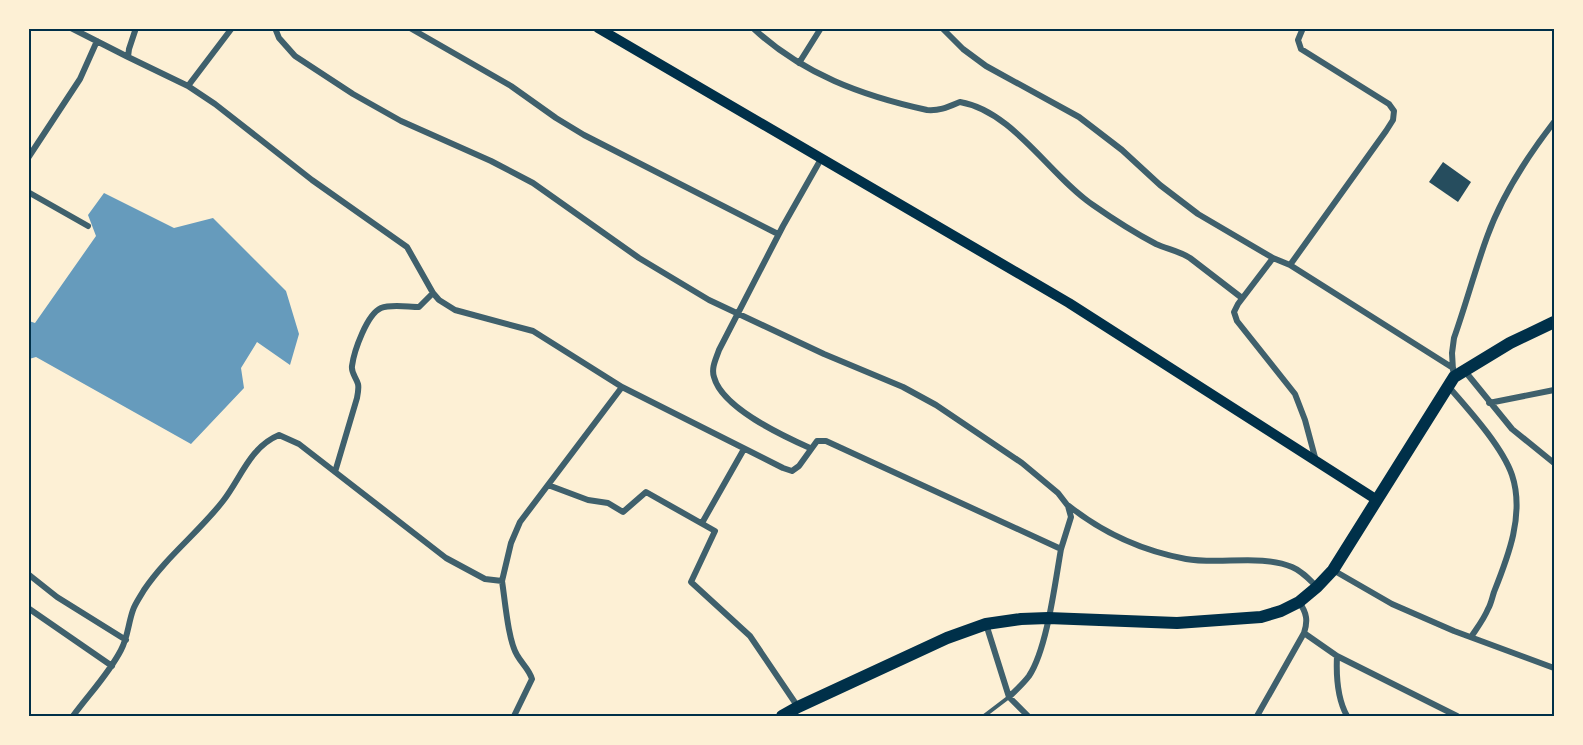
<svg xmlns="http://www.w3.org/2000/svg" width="1583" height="745" font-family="'Work Sans',sans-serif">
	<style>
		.water { fill: #669bbc }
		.building { fill: #264d5e }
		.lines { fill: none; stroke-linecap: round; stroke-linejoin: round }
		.service { stroke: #3f606c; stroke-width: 4 }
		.minor { stroke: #3f606c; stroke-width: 6 }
		.secondary { stroke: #003049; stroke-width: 10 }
		.primary { stroke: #003049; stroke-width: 12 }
		.neatline { fill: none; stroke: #003049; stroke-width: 2 }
	</style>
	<rect width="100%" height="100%" fill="#fdf0d5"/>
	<path class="water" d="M104,193L174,228L213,218L286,291L299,334L290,365L257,342L241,368L244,388L191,444L36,357L29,359V321L35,323L96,236L88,215Z"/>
	<path class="building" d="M1443,162L1471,182L1458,202L1429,182Z"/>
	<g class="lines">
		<path class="service" d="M984,716L1009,697"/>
		<path class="minor" d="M71,28L128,57
			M275,28L279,38L295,56L353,94L401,121L491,161L533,183L639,258L709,300L824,354L903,387L936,405L1022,463L1058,493L1068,506L1071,517L1061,549
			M410,28L511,86L556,118L584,135L778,234
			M753,28C802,74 863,96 927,110C940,111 948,107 960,102C1013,111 1050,176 1093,205C1113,219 1135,233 1156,244C1167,249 1179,251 1190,258L1242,298
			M942,28L963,49L986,66L1079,117L1122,150L1160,185L1198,214L1273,258
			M1303,28L1298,40L1301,49L1389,104L1394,111L1393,120L1386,131L1290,265L1453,368
			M799,63L821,28
			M188,86L232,28
			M28,158L80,79L97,41
			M28,192L88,226
			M1290,265L1273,258L1238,304L1234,312L1237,321L1295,394L1305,420L1316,461
			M1453,370L1452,353L1454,338C1466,304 1475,270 1487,237C1502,195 1527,157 1554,122
			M1464,370L1512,429L1554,463
			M1448,386C1468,409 1502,446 1512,475C1525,514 1508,557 1494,592C1492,598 1491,604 1488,609C1484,619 1477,628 1471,637
			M622,387L783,468L792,471L799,466L817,441H826L1061,549C1055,583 1047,649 1029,676C1023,684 1016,690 1009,697
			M1489,403L1554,390
			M810,448C783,436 722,408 714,377C711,368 716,359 719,350L783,226L821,159
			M335,472L357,398C358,393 359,388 358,384C356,377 351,373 352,366C354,351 367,314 381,308C391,304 408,307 419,307L433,293
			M548,485L588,500L608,503L623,512L646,492L715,531L691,582L750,636L798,707
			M1069,506C1103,533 1143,551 1186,559C1219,565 1261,554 1292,567C1302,571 1309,579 1317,587
			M702,523L744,449
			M1333,570L1392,604L1454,631L1554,668
			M28,574L57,597L126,640
			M502,581C505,600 508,640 517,655C522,664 529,669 532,679L514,716
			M28,608L112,666
			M986,624L1009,697L1028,716
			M1304,633L1337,656L1457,716
			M1337,656C1336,677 1337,698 1347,716
			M73,716C89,694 108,675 121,650C128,637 128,624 133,610C135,604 140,597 144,590C166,557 199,532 223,501C241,478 250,447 279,435L299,444L446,558L485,579L502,581L511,543L520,522L622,387L533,331L455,310L439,300L433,293L407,247L312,180L215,104L188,86L128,57L129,49L136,28
			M1257,716L1304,633C1308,621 1307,613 1299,602"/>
		<path class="secondary" d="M598,28L1069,303L1377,500"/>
		<path class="primary" d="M782,716L798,707L947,638L986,624L1021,619L1048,618L1177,623L1261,617L1281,611L1299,602L1317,587L1333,570L1454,377L1510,343L1554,322"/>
	</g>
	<rect width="1583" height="745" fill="none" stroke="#fdf0d5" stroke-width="60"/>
	<rect x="30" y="30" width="1523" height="685" class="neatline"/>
</svg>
